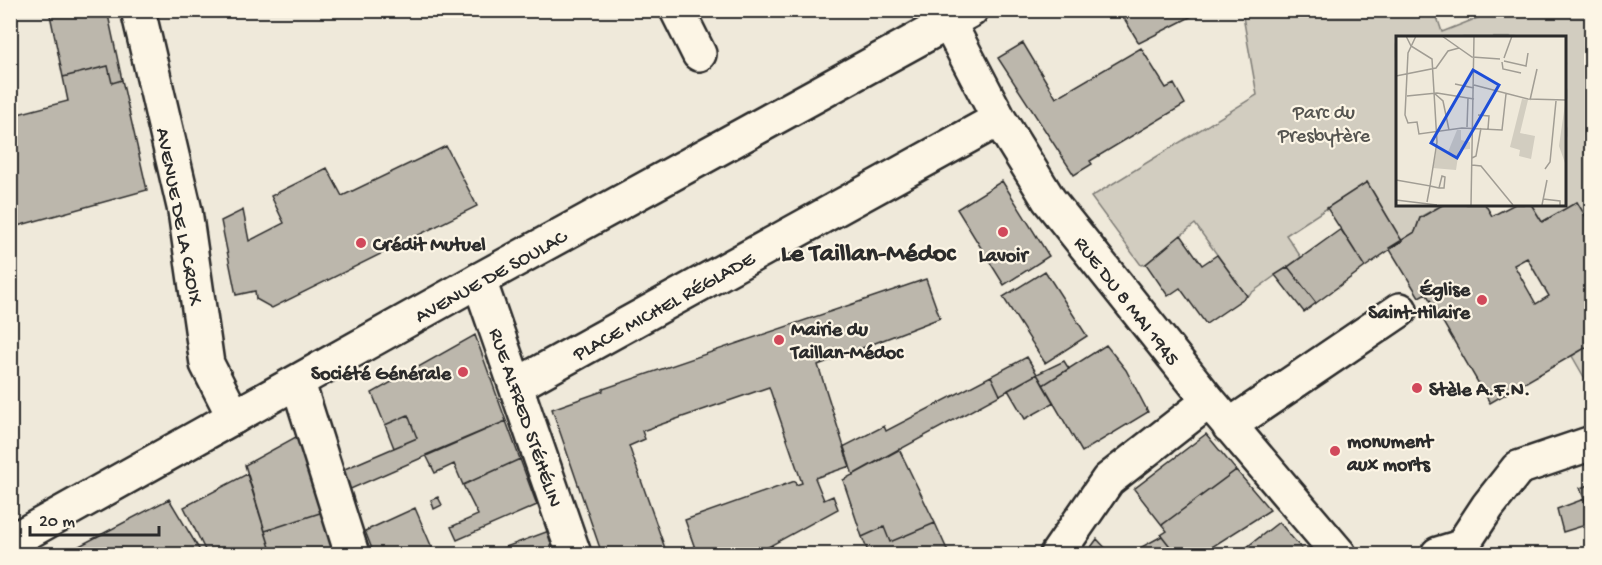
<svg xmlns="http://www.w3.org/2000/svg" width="1602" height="565" font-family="'Gochi Hand',sans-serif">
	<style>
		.green { fill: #d2cdc0; stroke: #7e7c76; stroke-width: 1.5 }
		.building { fill: #bcb7ac; stroke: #2b2b2b; stroke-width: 1.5; fill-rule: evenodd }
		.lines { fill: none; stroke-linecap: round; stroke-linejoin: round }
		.minor-casing { stroke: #2b2b2b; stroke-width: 38 }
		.major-casing { stroke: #2b2b2b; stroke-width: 38 }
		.minor { stroke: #fcf5e5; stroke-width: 33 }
		.major { stroke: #fcf5e5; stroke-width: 33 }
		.poi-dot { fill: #d1495b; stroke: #fcf5e5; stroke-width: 2 }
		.labels { text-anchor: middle; stroke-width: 4.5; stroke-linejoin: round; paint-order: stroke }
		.park-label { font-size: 20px; fill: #555450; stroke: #fcf5e5 }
		.street-label { font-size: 20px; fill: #2b2b2b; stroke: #fcf5e5 }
		.poi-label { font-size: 20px; font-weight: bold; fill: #2b2b2b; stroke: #fcf5e5; text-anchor: start }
		.district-label { font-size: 26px; font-weight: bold; fill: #2b2b2b; stroke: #fcf5e5 }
		.inset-road { fill: none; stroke: #a19d94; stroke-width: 1.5 }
		.view { fill: #1d4ed8; fill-opacity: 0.15; stroke: #1d4ed8; stroke-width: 3 }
		.inset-edge { fill: none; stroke: #2b2b2b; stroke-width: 3 }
	</style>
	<rect width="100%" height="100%" fill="#efe9da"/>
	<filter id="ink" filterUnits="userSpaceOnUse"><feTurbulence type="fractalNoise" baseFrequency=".0167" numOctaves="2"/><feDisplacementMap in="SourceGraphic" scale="12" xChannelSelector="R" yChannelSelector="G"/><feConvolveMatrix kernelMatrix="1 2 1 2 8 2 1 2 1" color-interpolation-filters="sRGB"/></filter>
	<g filter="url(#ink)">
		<path class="green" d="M1242,11H1435L1442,32L1495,11H1591V227L1577,202L1542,222L1531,204H1564V38H1398V204H1444L1420,217L1415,232L1402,241L1367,182L1286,235L1301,257L1247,296L1195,224L1146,264L1141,265L1091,197L1257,95Z
			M1591,344V389L1572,356Z"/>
		<path class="building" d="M49,10H107L122,80L112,83L108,66L63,77Z
			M1119,10H1204L1139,43Z
			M1023,43L1056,98L1141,48L1166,88L1174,84L1185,104L1090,161L1092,164L1074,175L998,58Z
			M108,66L112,83L122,80L147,190L10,228V116L68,101L63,77Z
			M446,146L477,206L272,308L256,299L255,291L236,295L221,221L243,210L249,241L284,223L271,196L327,168L342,196Z
			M1002,181L1049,256L1004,285L957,209Z
			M1367,182L1402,241L1365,267L1327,208Z
			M1577,202L1592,227V344L1490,403L1426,293L1419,297L1389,248L1415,232L1420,218L1444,204H1485L1492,216L1515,204H1531L1542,222ZM1527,258L1549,296L1536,304L1514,265Z
			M1341,229L1365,267L1316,303L1288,267Z
			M1181,235L1202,265L1217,255L1247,296L1206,324L1180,288L1168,296L1146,264Z
			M1288,267L1316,303L1304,312L1275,275Z
			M1045,271L1087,336L1045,363L1003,297Z
			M926,279L940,318L818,365L850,466L815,478L824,500L833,496L838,509L755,554H697L685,520L795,481L796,485L802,483L769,387L642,431L645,439L629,446L667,554H602L552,409L603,391V389Z
			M475,335L506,421L346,491L340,471L417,438L408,415L385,425L372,393Z
			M1106,345L1126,370L1148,412L1082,452L1043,385Z
			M1027,357L1037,374L1000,395L991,376Z
			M1064,361L1069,369L1043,385L1037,374Z
			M1037,374L1054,403L1025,419L1008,390Z
			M991,376L1000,395L853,475L843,447L884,426L886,431Z
			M408,415L417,438L394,448L385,425Z
			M506,421L520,459L463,485L454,464L435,473L426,455Z
			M303,433L326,511L265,531L245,465Z
			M1206,434L1236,470L1162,525L1134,489Z
			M899,449L935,523L890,542L884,527L862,537L843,480Z
			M520,459L537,505L457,540L451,527L478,515L463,485Z
			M1236,470L1270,510L1201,554L1196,552L1191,554H1176L1161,535L1167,531L1162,525Z
			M247,474L272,554H207L184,507Z
			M1592,484V521L1580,488Z
			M438,497L442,505L434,509L431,500Z
			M169,499L202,554H64Z
			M1584,499L1592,523L1563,532L1557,509Z
			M415,508L433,550L423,554H374L365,531Z
			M326,511L338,552L330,554H272L265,531Z
			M1279,522L1306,554H1238Z
			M935,523L949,554H869L862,537L884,527L890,542Z
			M549,531L558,554H487Z
			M1162,536L1176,554H1129Z
			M1097,539L1111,554H1086Z
			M772,545L775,554H763L762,551Z"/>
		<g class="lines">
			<defs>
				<path id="minor" d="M138,10L185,211L207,364L234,417
					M677,10L699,54
					M942,10L999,119L1049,200L1209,401L1339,554
					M479,280L574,554
					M298,383L352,554
					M517,385L999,119
					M1229,426L1400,310
					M1057,554L1108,480L1209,401
					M1438,554L1461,547L1488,506L1518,468L1592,443"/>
				<path id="major" d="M10,542L479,280L971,10"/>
			</defs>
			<use href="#minor" class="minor-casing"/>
			<use href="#major" class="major-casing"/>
			<use href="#minor" class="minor"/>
			<use href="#major" class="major"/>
		</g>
	</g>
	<g class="poi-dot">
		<circle cx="1003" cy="232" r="6"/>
		<circle cx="361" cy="243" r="6"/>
		<circle cx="1482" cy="300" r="6"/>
		<circle cx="779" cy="340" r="6"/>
		<circle cx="463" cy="372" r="6"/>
		<circle cx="1417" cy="388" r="6"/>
		<circle cx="1335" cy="451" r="6"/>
	</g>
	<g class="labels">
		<g class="park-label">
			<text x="1324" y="118">Parc du<tspan x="1324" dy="23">Presbytère</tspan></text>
		</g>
		<g class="street-label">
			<text transform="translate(181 216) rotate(79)" y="7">AVENUE DE LA CROIX</text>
			<text transform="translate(490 275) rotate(-29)" y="7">AVENUE DE SOULAC</text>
			<text transform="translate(1128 300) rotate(52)" y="7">RUE DU 8 MAI 1945</text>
			<text transform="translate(663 305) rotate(-29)" y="7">PLACE MICHEL RÉGLADE</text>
			<text transform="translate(527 417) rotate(71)" y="7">RUE ALFRED STÉHÉLIN</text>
		</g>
		<g class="poi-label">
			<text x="373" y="250">Crédit Mutuel</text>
			<text x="1003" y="261" text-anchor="middle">Lavoir</text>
			<text x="1470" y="295" text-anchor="end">Église<tspan x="1470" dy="23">Saint-Hilaire</tspan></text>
			<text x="791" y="335">Mairie du<tspan x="791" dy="23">Taillan-Médoc</tspan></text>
			<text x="451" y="379" text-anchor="end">Société Générale</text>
			<text x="1429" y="395">Stèle A.F.N.</text>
			<text x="1347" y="447">monument<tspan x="1347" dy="23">aux morts</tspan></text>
		</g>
		<g class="district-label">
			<text x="868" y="260">Le Taillan-Médoc</text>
		</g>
	</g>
	<g transform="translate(1396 36)">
		<rect width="170" height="170" fill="#efe9da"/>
		<path d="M126,63L132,64L124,97L139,100L135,123L123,120L124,114L114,111ZM169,68V127L163,110ZM61,94H65V104L74,106V113L63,114L60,134L37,132L41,111L52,116Z" fill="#d2cdc0"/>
		<path class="inset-road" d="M20,0L12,17L9,79L12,87L21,86L23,98L66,92L106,94L110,58M46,0L76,21L104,23M108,22L116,0M108,25L130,30L132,17M106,26L107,33L125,37M0,40L40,32L52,15L63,12M59,48L78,52M78,49L132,63L170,64M38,57L47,65L53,94M11,60L41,57L78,63M134,64L141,33M82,79L93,80L92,93M71,91L72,62M76,122L80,120L85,92M76,129L85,130L117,169M149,133L154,126L160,65M0,144L34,150L41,106L36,23L15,10L10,0M147,163L164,165V169M0,164L41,169M31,166L34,150L43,152H48L49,141L46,140L43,152M75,169L78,0M146,169L151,144"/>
		<path class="view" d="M77,34L103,49L61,122L35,107Z"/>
		<rect width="170" height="170" class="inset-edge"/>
	</g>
	<rect width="1602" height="565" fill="none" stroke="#fcf5e5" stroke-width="36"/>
	<rect x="18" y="18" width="1566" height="529" fill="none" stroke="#2b2b2b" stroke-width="2" filter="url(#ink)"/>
	<path d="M30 526v9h129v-9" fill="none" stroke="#2b2b2b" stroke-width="3"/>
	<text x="39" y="526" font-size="18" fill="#2b2b2b" stroke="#fcf5e5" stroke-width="4.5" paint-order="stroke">20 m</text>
</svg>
